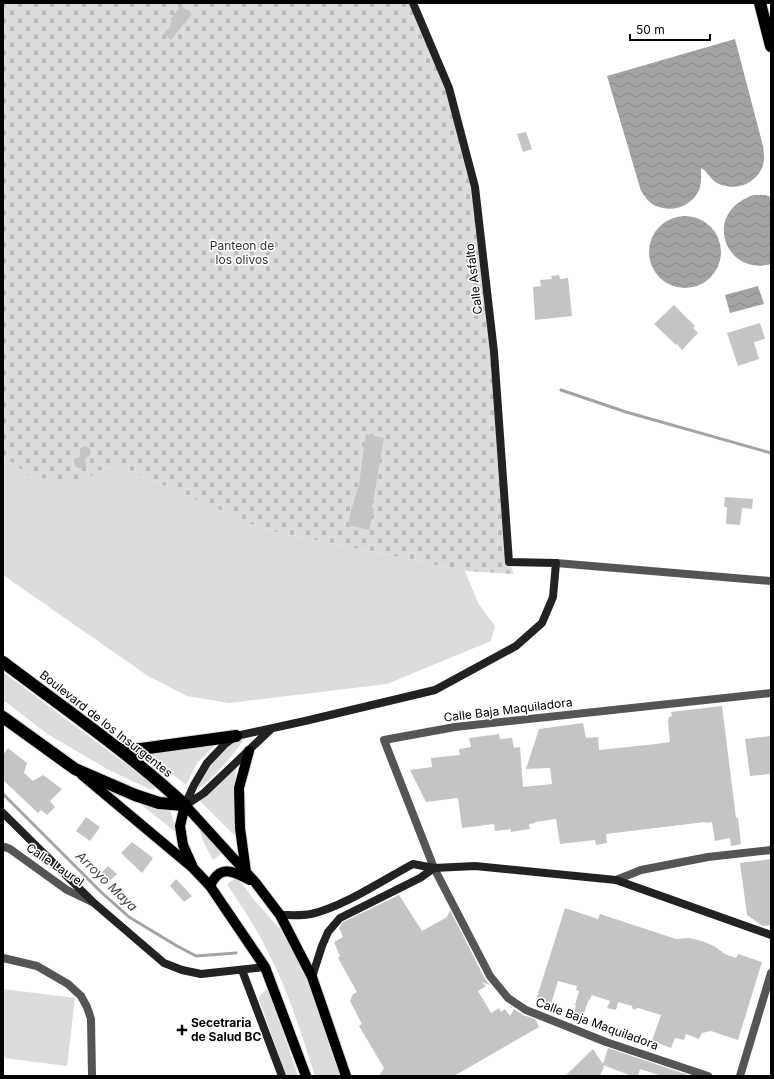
<svg xmlns="http://www.w3.org/2000/svg" width="774" height="1079" font-family="Inter,sans-serif">
	<style>
		.grass { fill: #dcdcdc }
		.cemetery { fill: url(#cemetery-stones) }
		.water { fill: url(#water-waves) }
		.lines { fill: none; stroke-linecap: round; stroke-linejoin: round }
		.stream { stroke: #a3a3a3; stroke-width: 3 }
		.building { fill: #c4c4c4 }
		.primary-casing { stroke: #dbdbdb; stroke-width: 12 }
		.highway-casing { stroke: #dbdbdb; stroke-width: 14 }
		.street { stroke: #555; stroke-width: 8 }
		.secondary { stroke: #222; stroke-width: 8 }
		.primary { stroke: #000; stroke-width: 10 }
		.highway { stroke: #000; stroke-width: 12 }
		.poi-dot { fill: #000; stroke: #fff; stroke-width: 1.5 }
		.labels { text-anchor: middle; stroke-width: 3; stroke-linejoin: round; paint-order: stroke }
		.park-label { font-size: 12px; fill: #333; stroke: #fff }
		.street-label { font-size: 12px; fill: #000; stroke: #fff }
		.poi-label { font-size: 12px; font-weight: bold; fill: #000; stroke: #fff; text-anchor: start }
		.water-label { font-size: 13px; font-style: italic; fill: #444; stroke: #fff }
	</style>
	<defs>
		<pattern id="cemetery-stones" width="16" height="16" patternUnits="userSpaceOnUse"><rect width="16" height="16" fill="#dcdcdc"/><path d="M2 7V4a2 2 0 0 1 4 0v3zM10 15v-3a2 2 0 0 1 4 0v3z" fill="#bbb"/></pattern>
		<pattern id="water-waves" width="16" height="10" patternUnits="userSpaceOnUse"><rect width="16" height="10" fill="#a3a3a3"/><path d="M0 5q4-4 8 0t8 0" fill="none" stroke="#8b8b8b"/></pattern>
	</defs>
	<rect width="100%" height="100%" fill="#fff"/>
	<path class="grass" d="M3,456L30,476L84,480L105,468L120,466L263,529L465,571L478,603L495,626L491,641L387,684L229,703L187,696L148,676L3,575Z
		M3,672L150,782L155,786L154,790L149,789L107,769L49,735L3,700Z
		M244,739C235,754 211,780 197,790C205,767 221,747 244,739Z
		M219,741L197,763L186,785L144,752Z
		M237,767C232,791 235,814 237,838L199,800Z
		M130,796L170,810L177,833Z
		M198,825L222,853L213,860L203,841Z
		M237,877L255,901L280,929L304,971L342,1076H315C301,1033 288,990 267,950C256,927 241,906 227,884Z
		M3,989L75,998L67,1066L3,1058Z
		M267,989L273,1002L298,1076H286L261,1005L259,999L260,995Z"/>
	<path class="cemetery" d="M3,3H413L449,88L475,187L509,562L514,574L465,571L263,529L120,466L105,468L84,480L62,482L30,476L3,456Z"/>
	<path class="water" d="M735,39L763,146C764,153 765,161 762,168C755,184 736,191 719,184C711,181 707,170 701,168C701,175 702,183 699,190C692,206 673,213 656,206C649,203 645,197 641,191L607,76Z
		M754,195H765L771,197V264C725,277 701,212 754,195Z
		M649 252a36 36 0 1 1 72 0a36 36 0 1 1-72 0Z
		M758,286L764,304L730,313L725,295Z"/>
	<g class="lines">
		<path class="stream" d="M561,390L626,412L771,453
			M3,794L101,892L129,917L177,946L196,956L236,953"/>
	</g>
	<path class="building" d="M181,6L192,14L171,40L164,34L171,25L170,24L172,21L170,20Z
		M526,132L532,149L523,152L517,134Z
		M559,275L560,279L568,278L572,316L535,320L533,287L541,286L540,280L552,279L551,276Z
		M674,305L695,326L693,328L698,333L682,350L677,344L676,345L654,324Z
		M760,323L765,339L754,342L759,359L738,366L727,333Z
		M366,434L384,438L372,508L374,509L369,530L348,525L351,511L359,484Z
		M85,446L90,449L91,454L85,459L86,466L80,469L75,466V460L80,456V449Z
		M725,497L753,499L752,509L742,508L740,525L726,524L727,507H724Z
		M722,706L736,818H738L741,844L731,846L730,838L715,841L712,822L706,823L705,822L606,834L607,843L596,845L595,840L560,844L556,819L535,822V823L529,824L530,829L511,832V829L495,831L494,824L462,828L458,798L426,802L410,770L432,767L431,758L460,755L459,749L471,747L469,738L499,734L500,739L512,738L514,748L520,747L523,787L552,784L550,768L526,769L539,729L583,723L586,738L598,737L599,750L656,744L670,742L668,722L669,717L672,716L671,712Z
		M771,736V774L750,776L745,739Z
		M8,748L27,763L24,773L33,781L43,775L62,789L50,801L55,807L47,815L41,810L38,813L3,780V755Z
		M86,817L100,827L90,841L76,831Z
		M132,842L153,858L142,873L121,853Z
		M771,859V925L763,926L747,915L740,863Z
		M108,866L117,874L105,885L97,877Z
		M176,879L192,896L184,902L170,886Z
		M399,895L422,931L447,917L450,910L485,979L490,985L481,982L486,986L478,991L491,1013L499,1008L501,1012L505,1009L510,1016L514,1009L523,1015L535,1019L539,1027L454,1076H379L384,1068L359,1026L362,1024L350,1001L353,994L357,992L338,958L340,956L334,942L343,937L339,928L343,922Z
		M565,908L598,919L600,914L676,939L689,938L702,941L714,946L725,954L736,958L738,954L762,962L738,1040L711,1031L702,1033L699,1039L686,1034L684,1040L675,1038L671,1048L652,1041L661,1015L638,1008L633,1010L632,1006L618,1002L616,1010L607,1008L610,1001L592,995L590,1000L589,999L583,1016L574,1013L576,1005H575L579,991L576,990L577,986L558,981L551,1004L536,1000Z
		M608,1048L691,1076H662L640,1069L638,1076H632L603,1065L604,1067L600,1076H565L593,1049L603,1064Z"/>
	<g class="lines">
		<defs>
			<path id="primary" d="M82,775L193,868L210,886L265,967L306,1076
				M185,805L255,882L280,915L312,977L346,1076
				M185,805L180,826L183,845L192,865
				M246,872L240,828L239,788L249,751
				M210,886C220,864 232,871 250,880"/>
			<path id="highway" d="M760,3L771,46
				M3,662C65,709 129,753 185,805
				M3,717L75,769L135,795L159,803L185,805
				M120,749H141L236,736"/>
		</defs>
		<use href="#primary" class="primary-casing"/>
		<use href="#highway" class="highway-casing"/>
		<path class="street" d="M556,563L771,581
			M3,848L5,847L10,849L67,890L92,902
			M616,880L641,870L708,857L771,850
			M3,958L37,966L68,984L81,996L87,1007L91,1019L92,1076
			M708,1076L606,1042L526,1010L508,998L490,976L434,868L384,740L455,727L771,693
			M740,1076L771,973"/>
		<path class="secondary" d="M185,805L194,785L207,763L225,744L236,736L305,721L435,690L516,646L542,623L553,597L556,563L509,562L494,352L475,187L449,88L413,3
			M186,805L204,793L271,729
			M3,813L94,903L164,963L182,970L201,974L265,967
			M280,915C290,915 301,916 311,914C343,907 383,880 413,864L434,868L475,866L616,880L771,935
			M242,970L282,1076
			M312,977L322,946L328,932L340,918L420,878L434,868"/>
		<use href="#primary" class="primary"/>
		<use href="#highway" class="highway"/>
	</g>
	<path class="poi-dot" d="M180 1024h4v4h4v4h-4v4h-4v-4h-4v-4h4z"/>
	<g class="labels">
		<g class="park-label">
			<text x="242" y="250">Panteon de<tspan x="242" dy="14">los olivos</tspan></text>
		</g>
		<g class="street-label">
			<text transform="translate(474 279) rotate(-97)" y="4">Calle Asfalto</text>
			<text transform="translate(508 710) rotate(-7)" y="4">Calle Baja Maquiladora</text>
			<text transform="translate(106 724) rotate(38)" y="4">Boulevard de los Insurgentes</text>
			<text transform="translate(55 865) rotate(34)" y="4">Calle Laurel</text>
			<text transform="translate(597 1024) rotate(20)" y="4">Calle Baja Maquiladora</text>
		</g>
		<g class="poi-label">
			<text x="191" y="1027">Secetraria<tspan x="191" dy="14">de Salud BC</tspan></text>
		</g>
		<g class="water-label">
			<text transform="translate(107 881) rotate(44)" y="5">Arroyo Maya</text>
		</g>
	</g>
	<rect width="774" height="1079" fill="none" stroke="#000000" stroke-width="8"/>
	<path d="M630 34v6h80v-6" fill="none" stroke="#000000" stroke-width="2"/>
	<text x="636" y="34" font-size="12" fill="#000000" stroke="#ffffff" stroke-width="3" paint-order="stroke">50 m</text>
</svg>
